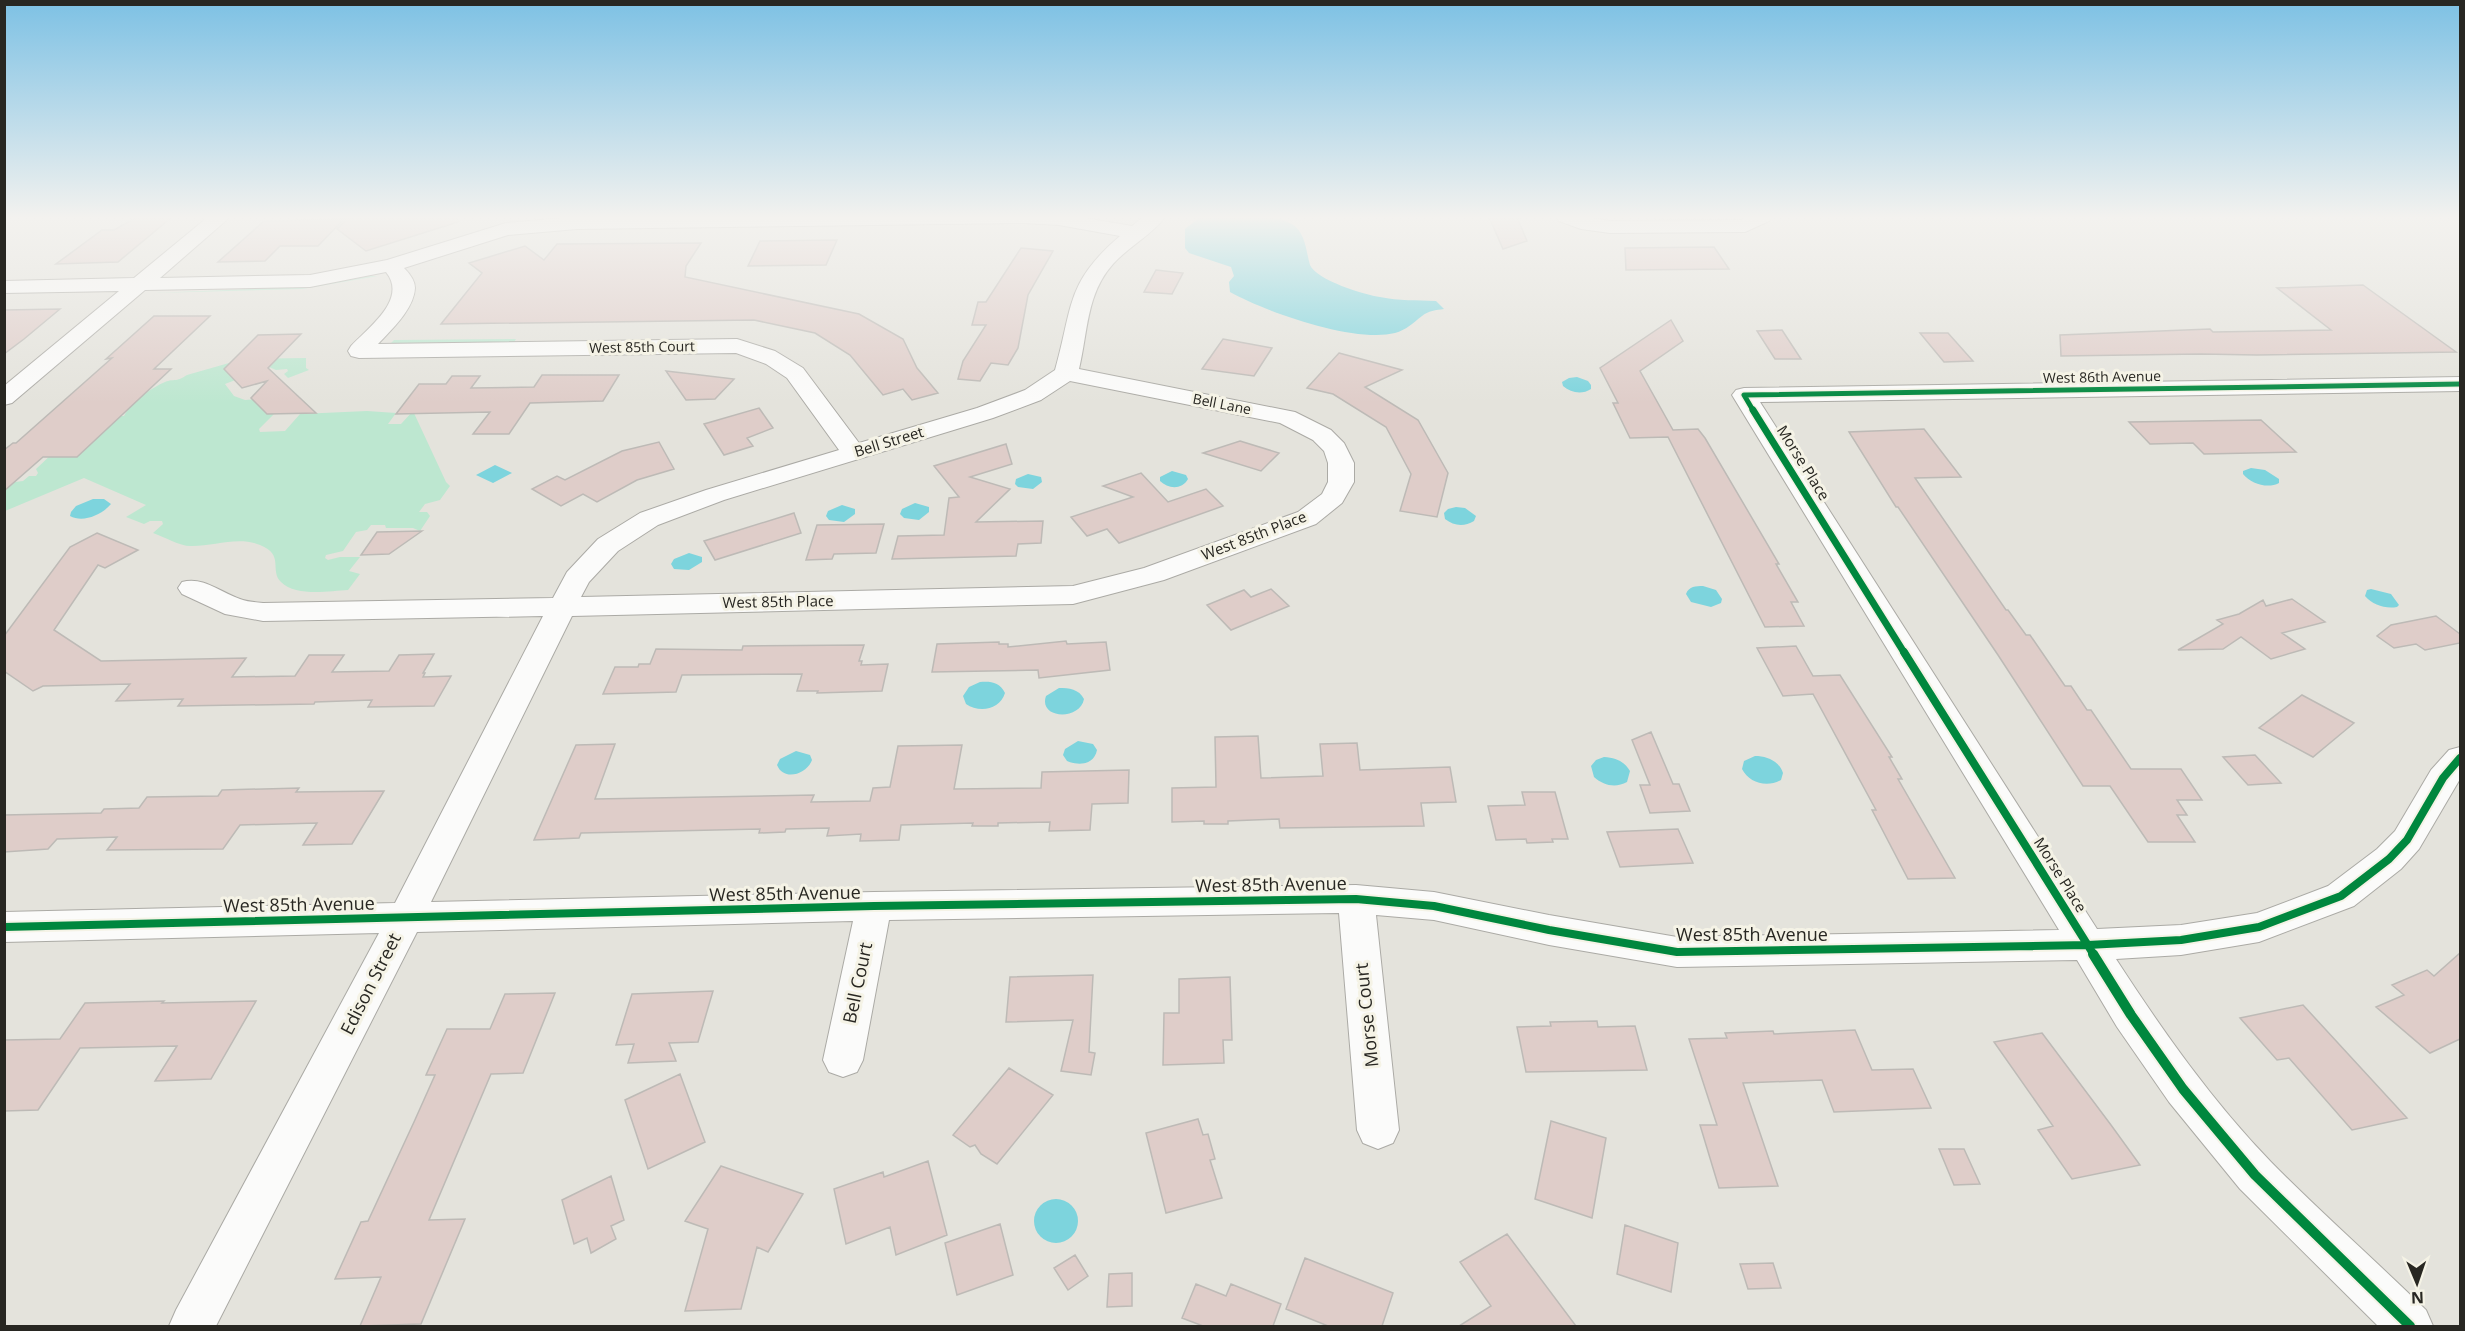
<svg xmlns="http://www.w3.org/2000/svg" width="2465" height="1331" font-family="'Open Sans',sans-serif">
	<style>
		.green { fill: #bde7d0 }
		.water { fill: #7dd4dd }
		.building { fill: #dfcdc9; stroke: #bdbab6; stroke-width: 1.5 }
		.lines { fill: none; stroke-linecap: round; stroke-linejoin: round }
		.street-casing { stroke: #abaaa5; stroke-width: 2 }
		.street { fill: #fbfbfa; fill-rule: evenodd }
		.cycleway-far3-casing { stroke: #f5f3e6; stroke-width: 8 }
		.cycleway-far2-casing { stroke: #f5f3e6; stroke-width: 10 }
		.cycleway-far1-casing { stroke: #f5f3e6; stroke-width: 12 }
		.cycleway-casing { stroke: #f5f3e6; stroke-width: 14 }
		.cycleway-far3 { stroke: #00873e; stroke-width: 5 }
		.cycleway-far2 { stroke: #00873e; stroke-width: 7 }
		.cycleway-far1 { stroke: #00873e; stroke-width: 8 }
		.cycleway { stroke: #00873e; stroke-width: 10 }
		.labels { text-anchor: middle; stroke-width: 6; stroke-linejoin: round; paint-order: stroke }
		.far-street-label { font-size: 14px; fill: #282722; stroke: #f5f3e6 }
		.street-label { font-size: 15px; fill: #282722; stroke: #f5f3e6 }
		.near-street-label { font-size: 18px; fill: #282722; stroke: #f5f3e6 }
	</style>
	<rect width="100%" height="100%" fill="#e4e3dc"/>
	<path class="green" d="M370,276H378L302,289L153,293L295,287Z
		M516,339L514,342L391,343L394,340Z
		M306,358V368L309,370L288,378L284,374L288,371L287,369L276,370L269,367L225,384L234,396L245,400L296,396L279,414H274L259,429L260,432L285,431L300,414L367,411L396,413L388,424H401L413,411L446,482L450,486L440,500L425,504L419,512H427L430,516L420,531L413,528H386L385,525H371L367,530L356,532L343,551L326,555L325,558L328,560L340,557H360L349,571L360,574L348,590C329,591 296,597 281,582C269,570 285,555 260,545C238,536 215,546 192,546C181,547 165,537 153,533L163,524L162,521H150L144,524L126,517L146,505L84,478L5,511V491L15,482L23,481L29,476H36L38,473L36,469L53,453L56,417L124,416C131,402 151,388 165,382C175,378 175,383 187,375L243,359Z"/>
	<path class="water" d="M1200,217C1228,217 1266,210 1292,224C1306,233 1306,252 1310,265C1316,280 1365,295 1380,297C1399,301 1417,300 1436,301L1444,309C1436,310 1428,311 1422,316C1413,323 1406,330 1395,333C1354,343 1266,312 1230,292L1229,282L1234,276L1231,267L1189,253L1185,248V229Z
		M1577,377L1588,381L1591,385V389C1582,395 1571,393 1563,386L1562,382L1569,378Z
		M495,465L512,473L493,483L476,475Z
		M2251,468L2265,470L2279,479V483C2268,489 2251,484 2243,474V471Z
		M1172,471L1186,475L1188,479C1182,490 1168,489 1160,481V477Z
		M1028,474L1041,477L1042,482L1033,489L1018,487L1015,484L1016,479Z
		M93,499H104L111,504C102,515 83,523 70,516L71,512L76,506Z
		M915,503L929,507V512L919,520L904,518L900,514L902,509Z
		M842,505L855,509V514L844,522L829,520L826,516L828,511Z
		M1456,507L1465,508L1476,516L1474,521C1464,527 1454,526 1445,519L1444,513L1448,509Z
		M689,553L702,557V562L689,570L674,569L671,564L674,559Z
		M1703,586L1716,590L1722,599L1721,603L1711,607L1691,602L1686,594C1689,586 1696,586 1703,586Z
		M2371,589L2391,594L2399,605L2397,607C2385,609 2373,605 2365,596L2367,590Z
		M980,682C990,681 1000,682 1005,693C1000,710 979,713 966,704L963,696L969,687Z
		M1059,688C1069,688 1079,689 1084,699C1080,721 1038,719 1046,696Z
		M1078,741L1093,744L1097,750C1094,765 1079,766 1067,761L1063,755L1065,749Z
		M796,751L810,755L812,760C807,774 784,782 777,765L780,759Z
		M1755,756C1767,756 1779,761 1783,773L1781,780C1767,788 1749,783 1742,769L1744,761Z
		M1604,757C1616,758 1624,761 1630,771L1627,782C1616,788 1604,786 1594,777L1591,766L1596,760Z
		M1034 1221a22 22 0 1 1 44 0a22 22 0 1 1-44 0Z"/>
	<path class="building" d="M137,217H172L118,262L56,264L102,230H114Z
		M349,217H457L458,222L366,251L337,229Z
		M1489,217H1517L1527,241L1503,249Z
		M344,219L318,246H280L265,261L218,262L264,221Z
		M837,240L826,265L748,266L760,241Z
		M701,243L686,266L685,277L859,314L903,339L917,368L938,393L912,400L903,389L883,395L850,355L815,333L754,320L441,324L482,273L469,263L525,246L544,260L557,244Z
		M1714,247L1729,269L1626,270L1625,248Z
		M1021,248L1053,251L1028,295L1018,348L1008,365L991,363L980,381L958,379L963,361L986,325H972L978,302H986Z
		M1156,270L1183,273L1172,294L1144,292Z
		M2363,285L2456,352L2257,355L2201,354L2061,356L2060,335L2210,329L2213,332L2331,330L2277,288Z
		M60,309L24,339L4,354V310Z
		M154,316H210L154,369H171L77,457H43L4,491V450L13,443H16L112,358L106,359Z
		M1671,320L1683,341L1640,371L1673,430L1698,429L1705,438L1779,564H1776L1798,602H1791L1804,626L1765,627L1668,437L1630,438L1613,403H1618L1600,368Z
		M1782,330L1801,359H1775L1757,331Z
		M1920,333H1948L1973,361L1944,362Z
		M301,334L268,368L316,413L267,414L251,398L267,381L242,388L224,369L258,335Z
		M1223,339L1272,348L1254,376L1202,369Z
		M1339,353L1402,370L1365,387L1418,420L1448,473L1437,517L1400,511L1411,474L1386,427L1333,394L1307,388Z
		M666,371L692,374L734,379L715,399L686,400Z
		M542,375H619L603,401L530,403L509,434H473L490,412L396,414L419,384H446L452,376H480L471,388L534,387Z
		M759,408L773,428L747,438L753,446L724,455L704,424Z
		M2261,420L2296,452L2204,454L2193,443L2150,444L2129,422Z
		M1924,429L1961,477L1915,478L2006,610H2008L2026,635H2030L2065,686H2071L2087,710H2091L2131,769H2181L2202,800H2177L2187,815H2177L2195,842H2148L2110,786H2083L1998,655L1898,507H1896L1849,432Z
		M1240,441L1279,453L1261,471L1203,453Z
		M659,442L674,469L637,480L597,502L583,494L561,506L532,489L557,476L565,480L622,451Z
		M1006,444L1012,464L970,477L1010,489L976,522L1043,521L1041,543L1018,544L1016,556L892,559L898,536L944,535L949,498L959,497L934,466Z
		M1141,473L1168,502L1206,489L1223,506L1119,543L1107,529L1087,536L1071,517L1133,497L1103,486Z
		M794,513L801,533L715,560L704,541Z
		M884,524L876,553L834,554L832,559L806,560L817,525Z
		M422,531L389,554L361,555L377,532Z
		M97,533L138,550L105,568L98,565L54,630L101,661L246,658L232,677L295,676L309,655H344L332,672L389,671L399,655L434,654L423,673H425L423,677L451,676L434,706L368,707L372,700L315,702L314,704L178,706L183,699L116,701L130,684L43,686L33,691L4,671V636L70,547Z
		M1271,589L1289,606L1231,630L1207,605L1244,590L1251,597Z
		M2292,599L2325,622L2282,633L2305,649L2271,659L2241,637L2223,649L2178,650L2223,624L2217,620L2239,614L2263,600L2266,606Z
		M2436,616L2460,634V643L2425,650L2416,644L2394,648L2377,636L2391,625Z
		M1066,641L1067,644L1106,642L1110,670L1039,678L1038,670L932,672L937,644L999,642V644H1008V647Z
		M864,645L859,661H862L861,665L888,664L882,691L817,693L818,691H797L802,674L682,675L676,692L603,694L615,667H638L639,664H650L656,649L742,650L743,646Z
		M1796,646L1813,676L1840,675L1892,757H1889L1902,779H1898L1955,878L1908,879L1872,810H1876L1813,694L1783,696L1757,648Z
		M2302,695L2354,723L2313,757L2259,728Z
		M1651,732L1673,784H1679L1690,811L1650,813L1640,785H1650L1632,740Z
		M1258,736L1261,778L1323,776L1320,744L1357,743L1360,770L1450,767L1456,802L1421,803L1424,826L1280,828L1279,819L1228,821V824H1204V821L1172,822V788L1216,787L1215,737Z
		M615,744L595,799L814,795L811,802L870,801L873,788L890,787L898,746L962,745L954,789L1041,788L1042,772L1129,770L1128,803L1092,804L1090,830L1049,831L1050,822L998,823V826H972L973,823L901,825L899,840L860,841L861,834L827,836L829,828L786,829L785,832L759,833L760,829L581,833L579,838L534,840L576,745Z
		M2255,755L2281,783L2248,785L2223,757Z
		M299,788L296,792L384,791L352,844L303,845L317,823L240,825L223,849L107,850L117,837L57,839L48,849L4,852V815L101,813L104,809L139,808L147,797L218,796L222,790Z
		M1522,792H1555L1568,839H1552L1553,842L1527,843L1526,839L1496,840L1488,806L1525,805Z
		M1678,829L1693,863L1620,867L1607,832Z
		M2460,953V1039L2430,1053L2376,1007L2404,995L2392,985L2427,970L2434,976Z
		M1093,975L1089,1052L1095,1053L1091,1075L1061,1071L1073,1020L1006,1022L1010,977Z
		M1230,977L1232,1040H1223L1224,1063L1163,1065L1164,1013H1179V979Z
		M713,991L698,1042L669,1043L676,1061L628,1063L634,1044L616,1045L632,994Z
		M555,993L523,1073L491,1074L429,1220L465,1219L421,1324L360,1326L381,1277L335,1279L361,1222L368,1221L414,1122L435,1075H426L447,1029H490L505,994Z
		M164,1001L162,1003L256,1001L211,1079L155,1081L177,1046L80,1048L38,1110L4,1111V1040L60,1039L85,1003Z
		M2303,1005L2407,1118L2352,1130L2289,1058L2277,1060L2240,1018Z
		M1597,1021L1598,1027L1635,1026L1647,1070L1526,1072L1517,1027L1551,1026L1550,1022Z
		M1855,1030L1872,1070L1913,1069L1931,1108L1834,1112L1822,1080L1743,1083L1778,1186L1719,1188L1700,1125H1717L1689,1039L1727,1038L1725,1033L1773,1031L1774,1034Z
		M2042,1033L2111,1125L2140,1165L2072,1179L2038,1130L2053,1126L1994,1042Z
		M1009,1068L1053,1095L997,1164L981,1154L975,1145L970,1147L953,1135Z
		M680,1074L705,1142L648,1169L625,1100Z
		M1198,1119L1203,1135L1208,1134L1215,1159L1210,1160L1222,1198L1166,1213L1146,1133Z
		M1551,1121L1606,1138L1592,1218L1535,1199Z
		M1939,1149H1964L1980,1184L1954,1185Z
		M928,1161L947,1235L896,1255L890,1227L846,1244L834,1189L883,1172L884,1177Z
		M721,1166L803,1194L768,1252L757,1247L741,1309L685,1311L708,1229L685,1221Z
		M611,1176L624,1220L611,1226L616,1239L591,1253L587,1238L574,1244L562,1200Z
		M1000,1224L1013,1275L957,1295L945,1243Z
		M1625,1225L1678,1243L1671,1292L1617,1274Z
		M1507,1234L1576,1326H1459L1491,1306L1460,1262Z
		M1075,1255L1088,1276L1068,1290L1054,1268Z
		M1305,1258L1393,1293L1382,1326H1328L1286,1309Z
		M1773,1263L1781,1288L1748,1289L1740,1264Z
		M1132,1273V1306L1107,1307L1109,1274Z
		M1196,1284L1226,1296L1231,1284L1281,1304L1273,1326H1203L1182,1318Z"/>
	<g class="lines">
		<defs>
			<path id="street" d="M208,217H230L160,278L310,275L387,260L506,223L577,217H1079L1132,226L1143,217H1165C1152,235 1128,247 1113,264C1086,294 1088,332 1079,369L1295,412L1331,430L1344,443L1354,463V482L1342,503L1316,524L1164,580L1073,604L572,616L431,902L874,892L1356,885L1434,892L1549,915L1677,937L2059,930L1732,395L1736,390L1744,388L2460,377V391L1760,402L2097,929L2181,925L2257,913L2328,886L2377,849L2395,831L2431,770L2449,750L2460,747V779L2419,849L2401,869L2354,906L2259,942L2181,955L2116,959C2162,1030 2212,1101 2271,1162C2321,1213 2375,1260 2426,1310L2433,1326H2378L2240,1189L2169,1102L2117,1027L2077,960L1677,967L1549,945L1434,920L1376,915L1399,1130L1393,1143L1378,1149L1363,1143L1357,1130L1339,913L889,920L863,1060L857,1072L843,1077L829,1072L823,1060L853,921L417,932L216,1326H169L176,1310L379,933L4,942V912L395,903L543,616L263,621L225,614L182,594L178,588L182,582C203,576 220,592 240,599C247,602 255,602 263,603L553,598L567,572L598,539L640,513L706,490L839,450L787,378L766,364L736,353L359,358L351,356L348,351L351,346C369,327 408,299 386,272L310,287L145,290L12,403L4,405V386L119,291L4,293V281L134,278ZM1024,223L1059,225L1120,236C1065,283 1073,307 1055,370L1025,390L977,408L859,443L803,368L775,351L737,339L378,344C391,330 414,309 415,288C415,280 409,273 404,268L508,235L577,229ZM1070,381L1280,423L1313,440L1324,451L1328,463V482L1322,494L1298,512L1144,568L1073,586L581,597L589,582L618,551L658,525L724,500L993,418L1041,400Z
				M1556,217H1584L1610,221L1741,220L1748,217H1772L1769,221L1745,232L1610,233L1581,229L1559,221Z"/>
		</defs>
		<use href="#street" class="street-casing"/>
		<use href="#street" class="street"/>
		<defs>
			<path id="cycleway-far3" d="M1754,412L1744,395L2460,384"/>
			<path id="cycleway-far2" d="M1753,410L1905,654"/>
			<path id="cycleway-far1" d="M1904,652L2094,955
				M4,927L874,906L1356,899L1434,906L1549,930L1677,952L2088,945L2181,940L2259,927L2341,896L2389,859L2407,840L2443,778L2460,758"/>
			<path id="cycleway" d="M2093,954L2131,1015L2183,1089L2255,1175L2410,1326"/>
		</defs>
		<use href="#cycleway-far3" class="cycleway-far3-casing"/>
		<use href="#cycleway-far2" class="cycleway-far2-casing"/>
		<use href="#cycleway-far1" class="cycleway-far1-casing"/>
		<use href="#cycleway" class="cycleway-casing"/>
		<use href="#cycleway-far3" class="cycleway-far3"/>
		<use href="#cycleway-far2" class="cycleway-far2"/>
		<use href="#cycleway-far1" class="cycleway-far1"/>
		<use href="#cycleway" class="cycleway"/>
	</g>
	<linearGradient id="sky" x2="0" y2="1"><stop stop-color="#7dc1e4"/><stop offset="0.54" stop-color="#f3f2ef"/><stop offset="1" stop-color="#f3f2ef" stop-opacity="0"/></linearGradient>
	<rect width="2465" height="403" fill="url(#sky)"/>
	<g class="labels">
		<g class="far-street-label">
			<text transform="translate(642 347) rotate(-1)" y="5">West 85th Court</text>
			<text transform="translate(2102 377) rotate(-1)" y="5">West 86th Avenue</text>
			<text transform="translate(1222 404) rotate(11)" y="5">Bell Lane</text>
		</g>
		<g class="street-label">
			<text transform="translate(889 442) rotate(-17)" y="5">Bell Street</text>
			<text transform="translate(1803 463) rotate(58)" y="5">Morse Place</text>
			<text transform="translate(1254 536) rotate(-21)" y="5">West 85th Place</text>
			<text transform="translate(778 602) rotate(-1)" y="5">West 85th Place</text>
			<text transform="translate(2060 875) rotate(58)" y="5">Morse Place</text>
		</g>
		<g class="near-street-label">
			<text transform="translate(1271 885) rotate(-1)" y="6">West 85th Avenue</text>
			<text transform="translate(785 894) rotate(-1)" y="6">West 85th Avenue</text>
			<text transform="translate(299 905) rotate(-1)" y="6">West 85th Avenue</text>
			<text x="1752" y="941">West 85th Avenue</text>
			<text transform="translate(858 983) rotate(-78)" y="6">Bell Court</text>
			<text transform="translate(371 984) rotate(-63)" y="6">Edison Street</text>
			<text transform="translate(1367 1015) rotate(-96)" y="6">Morse Court</text>
		</g>
	</g>
	<rect width="2465" height="1331" fill="none" stroke="#282722" stroke-width="12"/>
	<g transform="translate(2417 1283) rotate(178)" stroke="#f5f3e6" stroke-width="4.5" paint-order="stroke">
	<path d="M0-4.5L10 22L0 15L-10 22Z" fill="#282722"/>
	<text y="-9" font-size="16" font-weight="bold" text-anchor="middle" fill="#282722">N</text>
	</g>
</svg>
